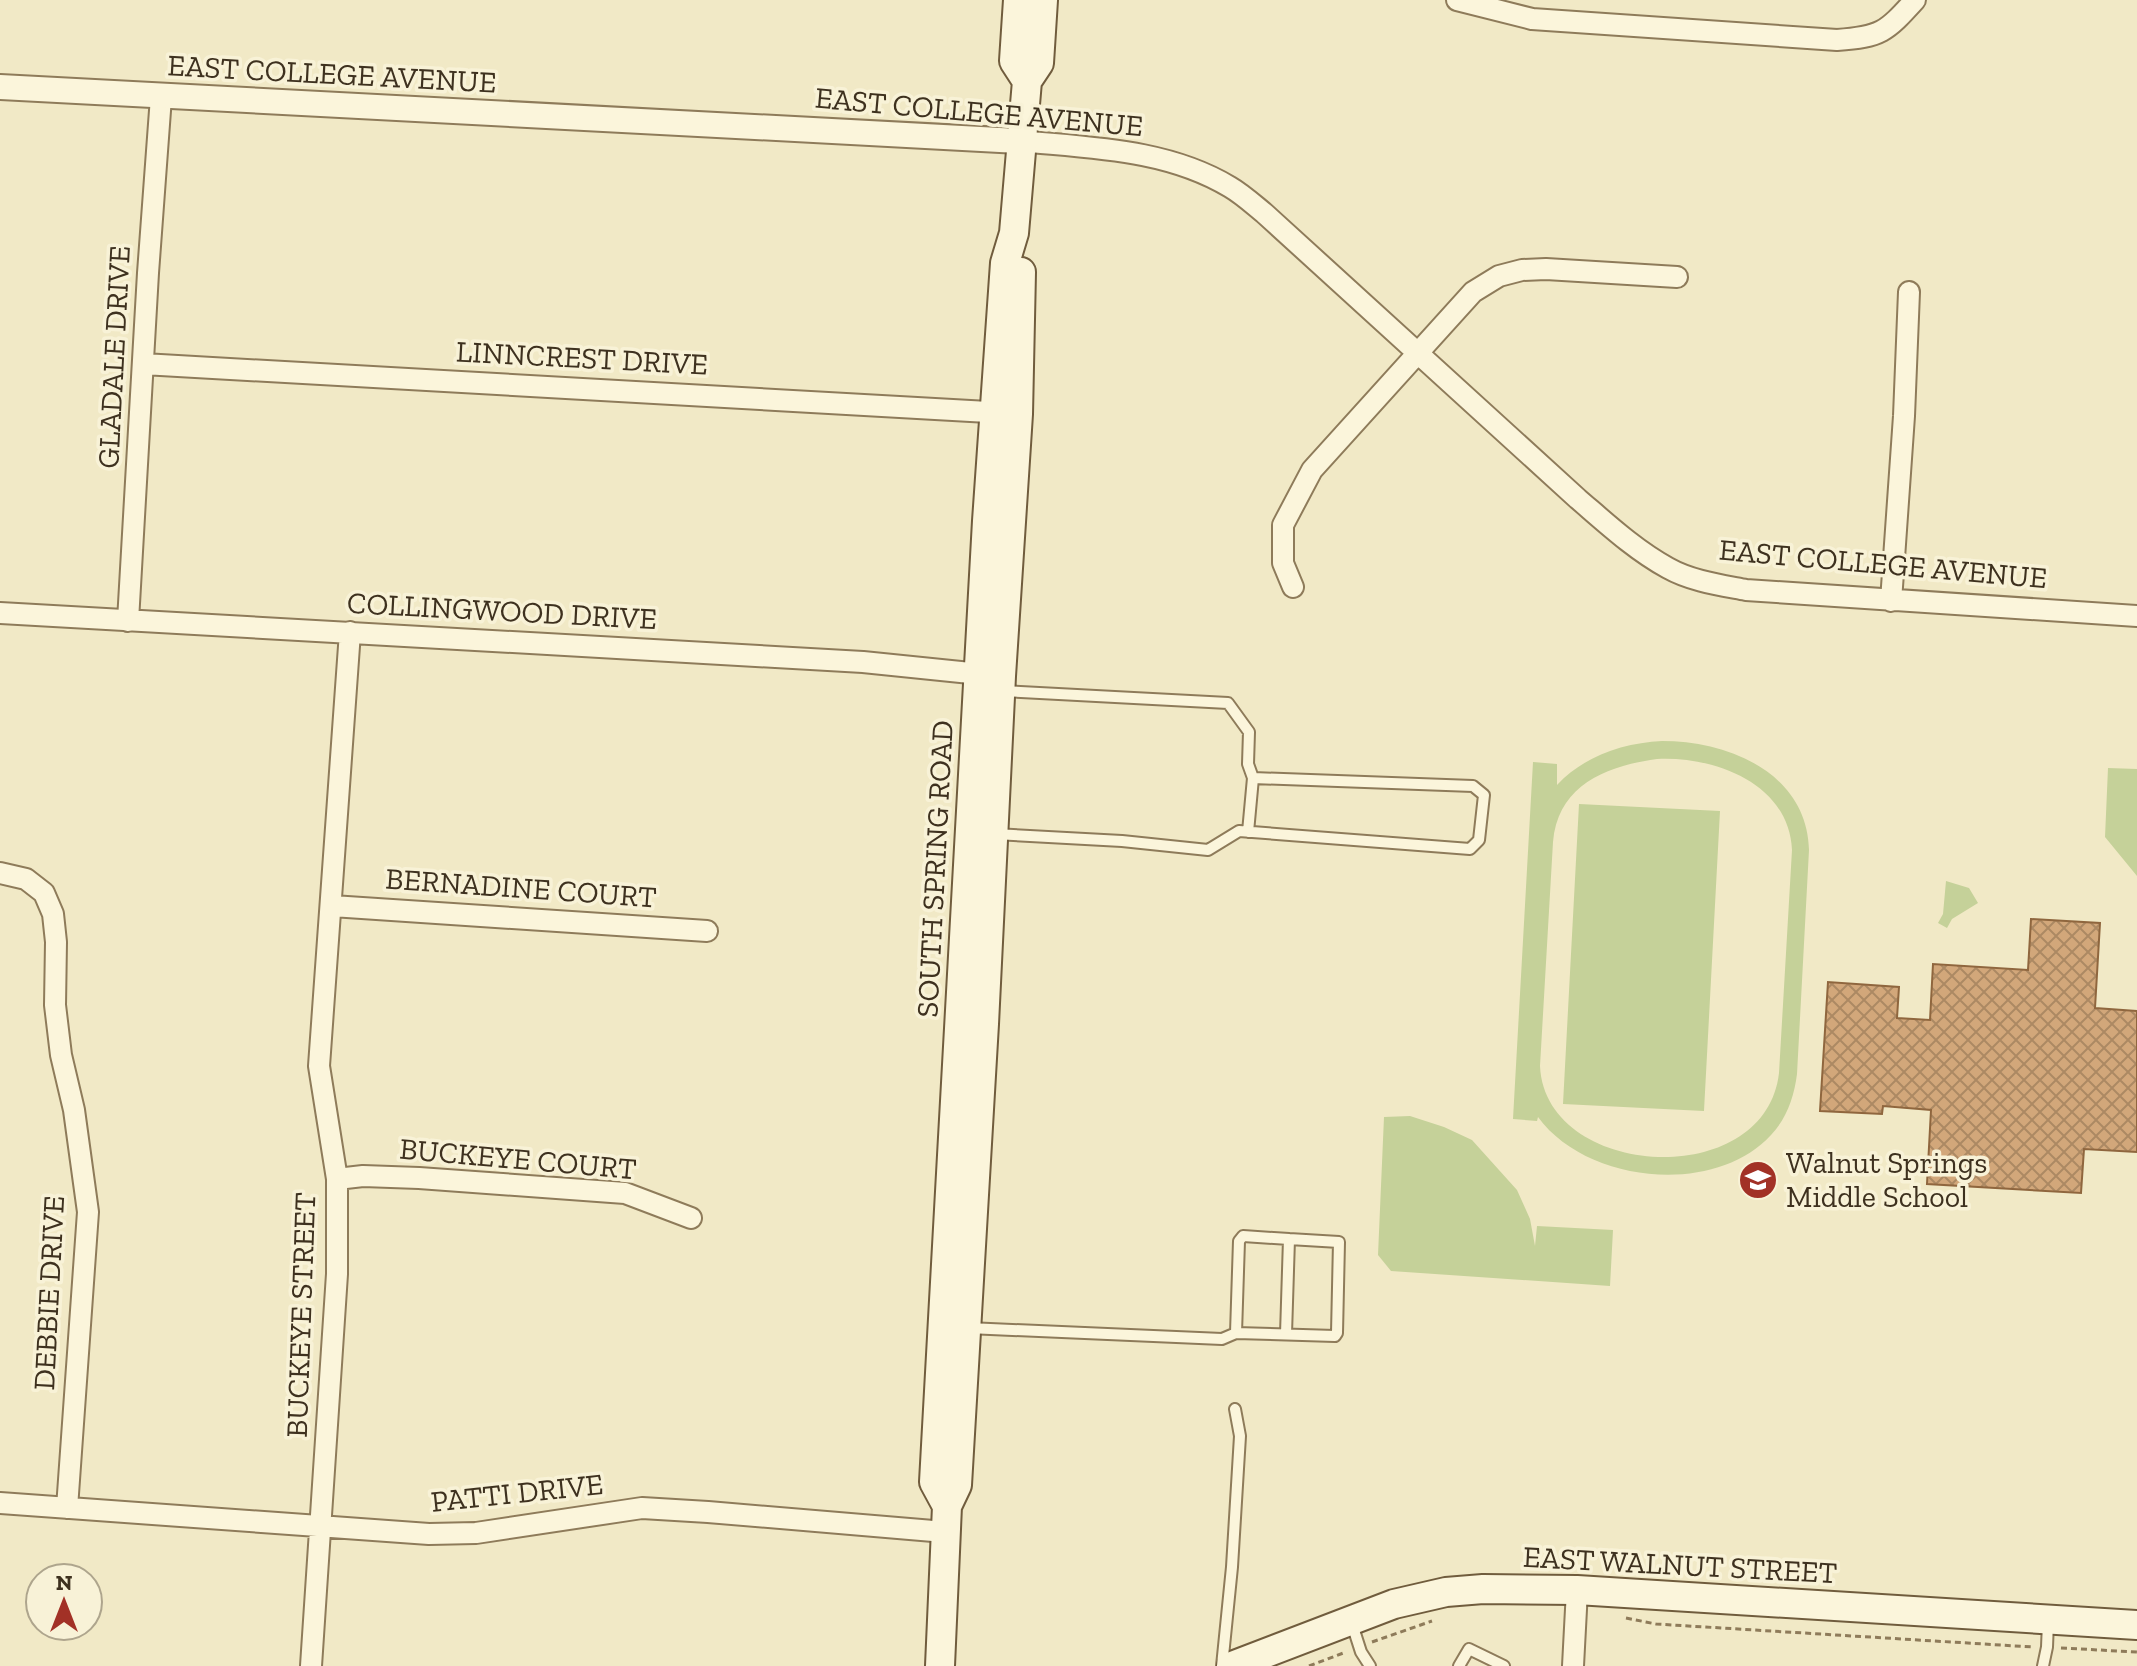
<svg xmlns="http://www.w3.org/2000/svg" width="2137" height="1666" font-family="'Zilla Slab',serif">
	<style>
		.garden { fill: #c5d199; fill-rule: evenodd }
		.building { fill: url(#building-cross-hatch); stroke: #8f663e; stroke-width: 2 }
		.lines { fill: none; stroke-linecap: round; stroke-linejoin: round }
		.service-casing { stroke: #8e7b5a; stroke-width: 14 }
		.minor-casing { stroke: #8e7b5a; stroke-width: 24 }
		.tertiary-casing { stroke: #8e7b5a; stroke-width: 28 }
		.secondary-casing { stroke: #705c3d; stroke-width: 32 }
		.path { stroke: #8e7b5a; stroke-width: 3; stroke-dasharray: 6 4; stroke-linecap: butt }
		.service { stroke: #fbf5db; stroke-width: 10 }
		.minor { stroke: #fbf5db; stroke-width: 20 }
		.tertiary { stroke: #fbf5db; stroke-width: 24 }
		.secondary { stroke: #fbf5db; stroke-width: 28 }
		.labels { text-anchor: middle; stroke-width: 7; stroke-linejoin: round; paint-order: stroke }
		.street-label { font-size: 30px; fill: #3e311f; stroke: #f8f2d7 }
		.poi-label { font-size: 30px; fill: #3e311f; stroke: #f8f2d7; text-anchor: start }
	</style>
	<defs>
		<pattern id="building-cross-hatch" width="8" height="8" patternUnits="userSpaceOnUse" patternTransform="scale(2)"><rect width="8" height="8" fill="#d2a77a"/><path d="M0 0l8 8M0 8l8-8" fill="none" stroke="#ac8963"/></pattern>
	</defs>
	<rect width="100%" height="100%" fill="#f1e9c6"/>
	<path class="garden" d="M1662,741C1729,741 1807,773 1809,850L1797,1074C1794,1097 1787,1118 1771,1135C1714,1197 1586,1183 1538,1117L1537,1121L1513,1119L1533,762L1557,764V785C1584,756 1623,743 1662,741ZM1657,759C1714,756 1789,783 1792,850L1779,1073C1765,1193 1545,1179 1540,1066L1553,842C1558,785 1606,766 1657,759Z
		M2108,768L2137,769V876L2105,837Z
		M1579,804L1720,811L1704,1111L1563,1104Z
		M1946,881L1969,888L1978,903L1952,919L1947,928L1938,923L1943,914Z
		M1410,1116L1444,1127L1472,1140L1517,1190L1530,1219L1535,1246L1537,1226L1613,1230L1610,1286L1391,1271L1378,1255L1384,1117Z"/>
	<path class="building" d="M2031,919L2100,923L2095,1008L2137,1011V1152L2084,1149L2081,1193L1927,1184L1931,1110L1883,1106L1882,1114L1820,1111L1828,982L1899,987L1897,1018L1930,1020L1933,964L2028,970Z"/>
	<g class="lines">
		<defs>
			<path id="service" d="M1248,832L1253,778
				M995,834L1122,841L1208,850L1239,831L1470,849L1479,840L1484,795L1473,786L1253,778L1248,764L1249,732L1228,703L1002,691
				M968,1328L1222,1339L1236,1333L1335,1336L1337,1333L1339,1242L1289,1239
				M1236,1333L1239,1241L1243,1236L1289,1239L1286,1334
				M1352,1624L1361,1652L1370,1666
				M1222,1666L1232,1567L1240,1436L1235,1409
				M1459,1666L1469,1649L1504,1666
				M2043,1666L2047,1647L2048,1622"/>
			<path id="minor" d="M1457,0L1532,19L1837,40C1881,37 1886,32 1915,0
				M1020,141C1091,148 1167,149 1230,187C1242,194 1253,204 1264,213L1578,499C1606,523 1635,550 1668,568C1691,581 1720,585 1746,590L2137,616
				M143,364L1006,413
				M1293,587L1283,563V525L1312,470L1473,292L1499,276L1522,270L1546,269L1677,277
				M1891,601L1904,416L1909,292
				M0,613L863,662L990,675
				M128,621L148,273L161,97
				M0,873L26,879L44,893L53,914L56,942L55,1005L61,1055L74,1110L88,1212L67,1508
				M332,906L707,931
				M337,1179L363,1176L419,1178L625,1193L691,1218
				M0,1503L429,1534L476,1533L642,1508L708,1512L945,1532
				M311,1666L337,1274V1179L319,1066L350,632
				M1573,1666L1577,1590"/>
			<path id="tertiary" d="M0,87L1020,141"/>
			<path id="secondary" d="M1018,0L1014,61L1027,81
				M947,1506L934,1482L987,521L1005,263L1014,233L1027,81L1039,63L1043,0
				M940,1666L947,1506L957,1485L984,1024L1001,676L1018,414L1021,272
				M1232,1666L1394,1604L1446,1592L1483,1589L1577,1590L2137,1625"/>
		</defs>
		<use href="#service" class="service-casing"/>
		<use href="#minor" class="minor-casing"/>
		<use href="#tertiary" class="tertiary-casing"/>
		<use href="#secondary" class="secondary-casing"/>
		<path class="path" d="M1626,1618L1656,1624L2033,1647
			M1372,1642L1432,1621
			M2061,1648L2137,1652
			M1309,1666L1346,1652"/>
		<use href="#service" class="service"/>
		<use href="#minor" class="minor"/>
		<use href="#tertiary" class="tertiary"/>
		<use href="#secondary" class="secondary"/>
	</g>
	<defs>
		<symbol id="school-disc" viewBox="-11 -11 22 22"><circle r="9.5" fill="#a23126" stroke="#f8f2d7"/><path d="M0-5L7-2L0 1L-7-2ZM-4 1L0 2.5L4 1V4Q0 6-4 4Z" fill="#fff"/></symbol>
	</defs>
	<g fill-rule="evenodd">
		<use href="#school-disc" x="1736" y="1158" width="44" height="44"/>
	</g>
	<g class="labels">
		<g class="street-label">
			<text transform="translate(332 74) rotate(3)" y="10">EAST COLLEGE AVENUE</text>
			<text transform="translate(979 112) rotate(5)" y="10">EAST COLLEGE AVENUE</text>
			<text transform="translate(114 357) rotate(-87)" y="10">GLADALE DRIVE</text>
			<text transform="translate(582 358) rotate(3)" y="10">LINNCREST DRIVE</text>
			<text transform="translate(1883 564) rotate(5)" y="10">EAST COLLEGE AVENUE</text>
			<text transform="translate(502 611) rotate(3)" y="10">COLLINGWOOD DRIVE</text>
			<text transform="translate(935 869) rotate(-87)" y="10">SOUTH SPRING ROAD</text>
			<text transform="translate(521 888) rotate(4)" y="10">BERNADINE COURT</text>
			<text transform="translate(518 1159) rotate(5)" y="10">BUCKEYE COURT</text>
			<text transform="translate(49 1293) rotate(-87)" y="10">DEBBIE DRIVE</text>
			<text transform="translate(301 1315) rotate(-88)" y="10">BUCKEYE STREET</text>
			<text transform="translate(517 1493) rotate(-6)" y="10">PATTI DRIVE</text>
			<text transform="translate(1680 1565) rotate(3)" y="10">EAST WALNUT STREET</text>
		</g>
		<g class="poi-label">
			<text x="1786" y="1173">Walnut Springs<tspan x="1786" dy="34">Middle School</tspan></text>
		</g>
	</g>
	<g transform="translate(64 1602)"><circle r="38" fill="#f8f2d7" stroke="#aea58d" stroke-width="2"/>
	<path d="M0-6L14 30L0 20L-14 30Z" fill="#a23126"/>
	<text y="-12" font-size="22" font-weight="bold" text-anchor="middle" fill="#3e311f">N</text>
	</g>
</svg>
